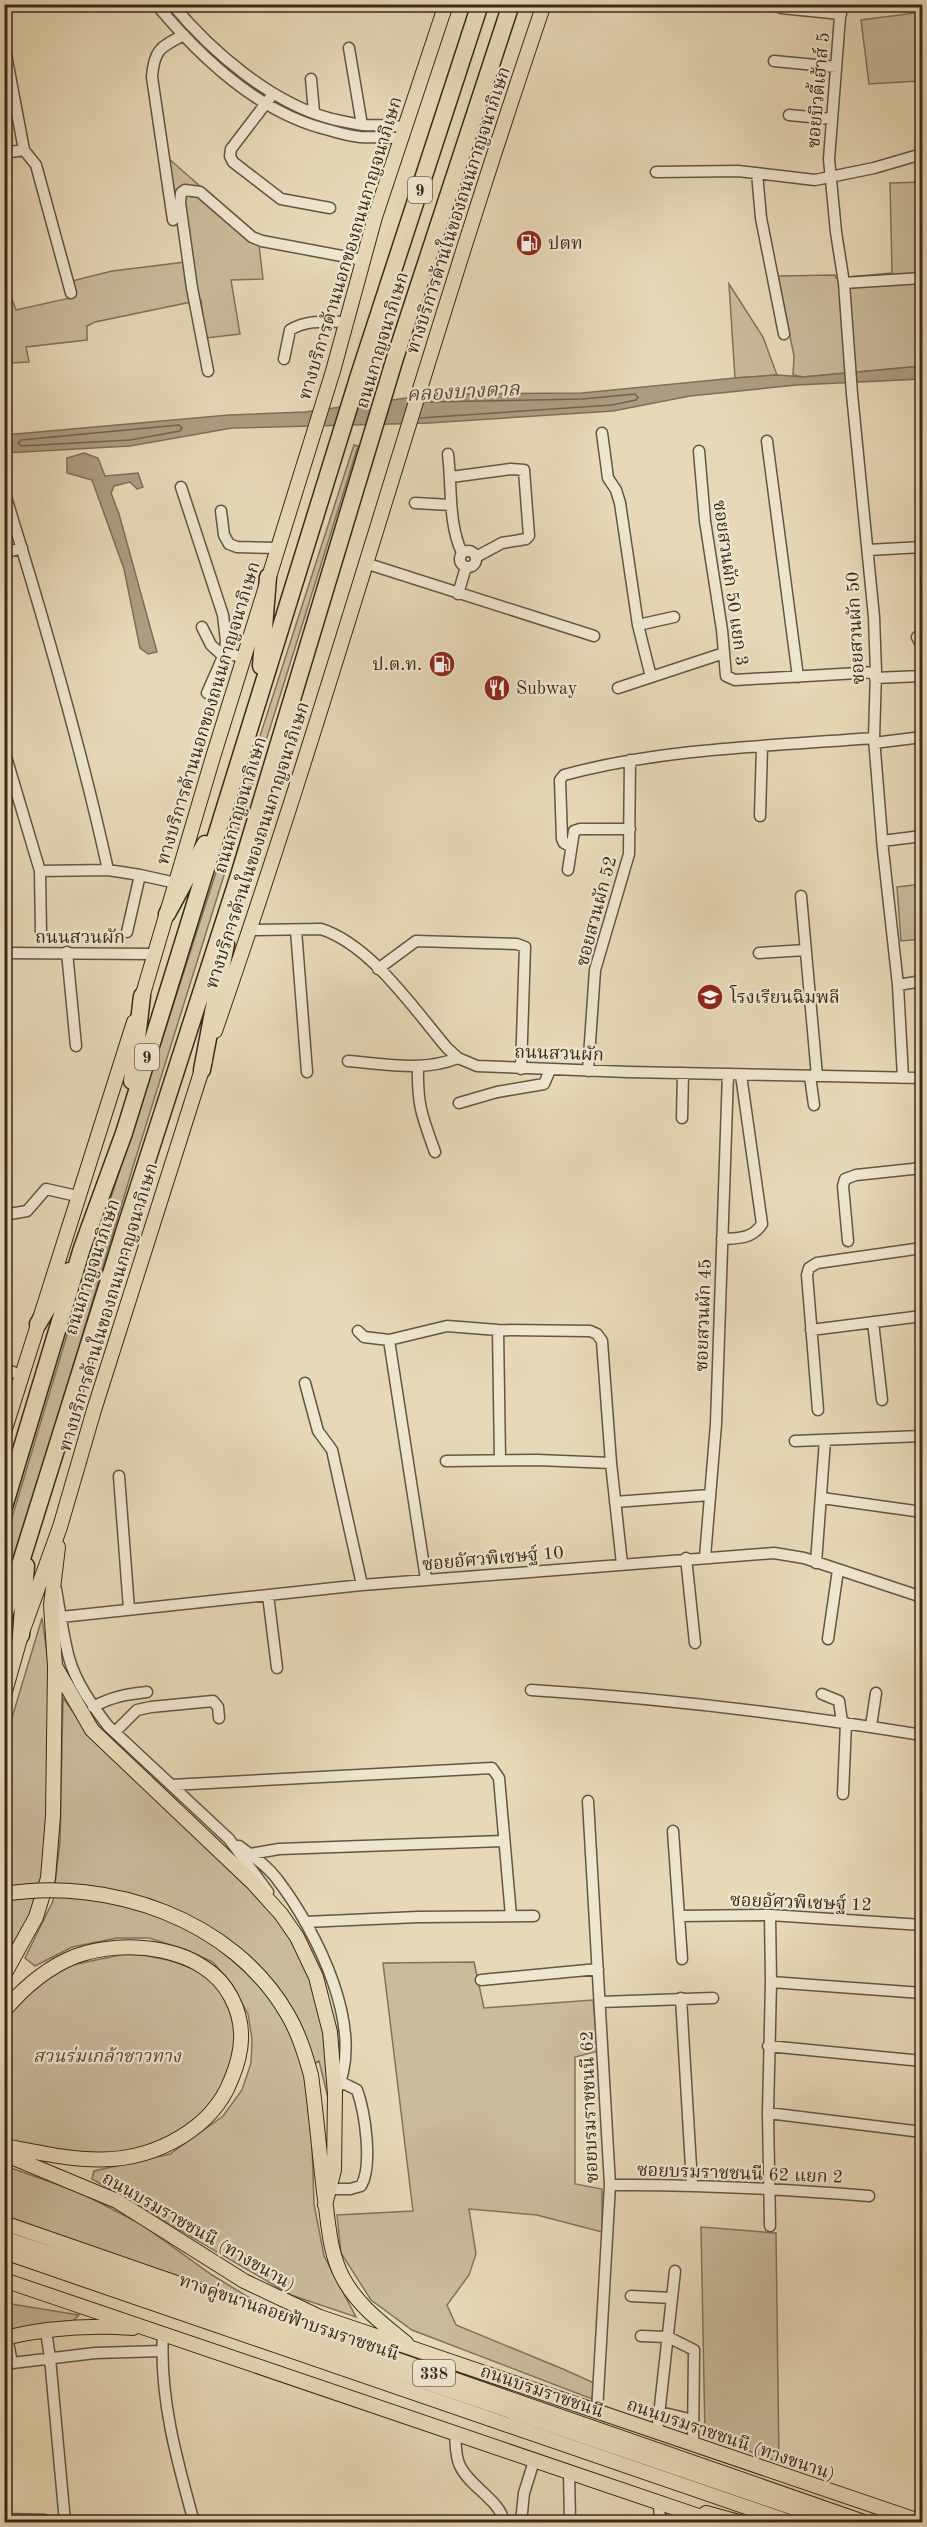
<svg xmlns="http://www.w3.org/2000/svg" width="927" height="2527" font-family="'Old Standard TT','Noto Serif Thai',serif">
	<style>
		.green { fill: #cabb9c; stroke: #82725c; stroke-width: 1.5 }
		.water { fill: #ac9d82; stroke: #7e6f59; stroke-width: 1.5 }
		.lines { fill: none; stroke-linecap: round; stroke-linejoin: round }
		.shore { stroke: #73634e; stroke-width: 1.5 }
		.minor-casing { stroke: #655542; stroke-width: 13 }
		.major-casing { stroke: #3a291b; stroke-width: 16 }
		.highway-casing { stroke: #3a291b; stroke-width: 19 }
		.minor { stroke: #efe6d0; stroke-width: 10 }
		.major { stroke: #e7d9b7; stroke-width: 14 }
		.highway { stroke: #e7d9b7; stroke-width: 16 }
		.major-bridge-casing { stroke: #3a291b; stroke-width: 16; stroke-linecap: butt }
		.major-bridge { stroke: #e7d9b7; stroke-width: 14 }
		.labels { text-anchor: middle; stroke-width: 4.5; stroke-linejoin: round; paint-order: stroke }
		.shield { fill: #efe6d0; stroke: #706251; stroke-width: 1.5 }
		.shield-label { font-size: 16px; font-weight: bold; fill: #3a291b }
		.street-label { font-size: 18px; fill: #3a291b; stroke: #efe6d0 }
		.poi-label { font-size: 18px; fill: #3a291b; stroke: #efe6d0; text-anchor: start }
		.park-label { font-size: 18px; font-style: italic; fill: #574635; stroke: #efe6d0 }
		.water-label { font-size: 20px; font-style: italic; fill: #5c4c3a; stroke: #efe6d0 }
	</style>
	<rect width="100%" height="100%" fill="#e7d9b7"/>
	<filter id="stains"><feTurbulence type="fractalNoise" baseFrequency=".00333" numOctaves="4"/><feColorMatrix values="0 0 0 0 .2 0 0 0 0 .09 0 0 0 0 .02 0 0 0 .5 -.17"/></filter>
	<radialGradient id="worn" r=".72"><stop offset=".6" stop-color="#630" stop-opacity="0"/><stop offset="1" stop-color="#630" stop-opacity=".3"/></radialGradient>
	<path class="green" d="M922,12V93L919,81L869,84L861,20Z
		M168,158L258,237L263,279L231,280L240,334L206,338L201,300L95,322L87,326V340L26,347L29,362L11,363L5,339L4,278L16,310L75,297L72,281L112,271L185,262Z
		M922,182V366L803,377L793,375L794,356L778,276L835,275L836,278L892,273L890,183Z
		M729,284L763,337L777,375L735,378Z
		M354,445L358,446L132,1170L5,1593V1541L73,1315Z
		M922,884V939L901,941L897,887Z
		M42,1618L49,1668L48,1821L39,1901L5,1963V1741Z
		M63,1698L80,1721L285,1925L319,1996L328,2054L329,2102L319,2061L304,2070L312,2145L314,2204L324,2256L356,2317L291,2295L92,2179L94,2171L170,2154L223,2116L242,2090L251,2063L252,2039L248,2014L232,1985L213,1962L187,1950L149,1938H117L72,1947L35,1966L25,1958L53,1901L60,1842Z
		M130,1953C156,1957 187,1962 208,1978C251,2011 240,2074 206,2109C185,2130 151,2147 122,2152C84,2160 41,2147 5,2139V2016L39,1983L67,1966Z
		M474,1962L484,2008L593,2000L598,2051L575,2057V2184L602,2189V2232L537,2215L469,2209L476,2254L469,2275L447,2305L456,2325L563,2369L594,2383L592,2399L412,2330L371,2300L341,2253L337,2215L413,2211L383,1963Z
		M5,2166L79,2192L141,2224L212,2275L278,2315L5,2220Z
		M701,2227L776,2233L779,2462L705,2435Z
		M5,2303L79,2315L73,2321L5,2330Z"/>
	<path class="water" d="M922,366V379L797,385L690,396L613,411L429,423L232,428L130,446L5,453V435L229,415L305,412L435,394L582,393L735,378L777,375L803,377Z
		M84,453L98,458L105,476L138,473L143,487L137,489L130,482L114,486L111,493L119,514L157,652L148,654L140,648L124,569L92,480L67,473V458Z"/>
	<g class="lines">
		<path class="shore" d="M420,418L612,405L636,400L638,397L635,394L583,399L425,402
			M179,425L182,428L180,431L130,440L21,446L18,443L21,440Z"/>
		<defs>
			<path id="minor" d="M156,4C200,57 260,114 329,130C339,133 350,136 360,137C374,138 388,136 402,139
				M172,4C211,51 272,104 332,119C342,121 353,124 364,125C378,126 391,124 405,128
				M841,4L829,159L836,232L844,283L852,394L874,617L876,672L874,738L883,850L898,985L903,1078
				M781,8L841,14
				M4,44L24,150L36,165L71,293
				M349,48L362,125
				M774,61L836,67
				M311,79L314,112
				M270,98L231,149L230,156L233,162L281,199L330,208
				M789,115L832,119
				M4,153L24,150
				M656,172L738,171L815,180L874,168L922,154
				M757,173L761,218L784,334
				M173,220L152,77C154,50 160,47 184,35
				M844,283L922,278
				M284,359L290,330C307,319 327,322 347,322
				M208,371L192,288L180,203L181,193L185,190L200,192L252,237L262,241L363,260
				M602,433L608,478L616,490L620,503L638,625L651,677
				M767,441L798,677
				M699,451L705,521L722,630L726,676L735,680L876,672
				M448,454C452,487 448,523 462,553
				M451,477L511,469L524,470L529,536L526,539L502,543L476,557
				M181,487L223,615L226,641L225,652L243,658
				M4,491C43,616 80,742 108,870
				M415,503L451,505
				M221,511L224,535L229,544L237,547L277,548
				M868,550L922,547
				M460 559a8 8 0 1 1 16 0a8 8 0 1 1-16 0Z
				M4,553L22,548
				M365,563L594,636
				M458,594L466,567
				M638,625L674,617
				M202,627L211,645L223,656
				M917,637L922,646
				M875,678L922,676
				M618,688L724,653
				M207,693L225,652
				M874,743L922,737
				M4,750L40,871L41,933
				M760,816L762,746
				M882,841L922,836
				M570,846L564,843L562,839L560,780L564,775C664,748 771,746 874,738
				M568,870L574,831L580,829H630
				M40,871L108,870L140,875
				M801,896L817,1076
				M250,930L321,929C371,945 414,1009 447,1048L458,1058L477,1066L628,1072L922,1078
				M296,930L307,1072
				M127,932L140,875L176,883
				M67,952L76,1046
				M4,953L156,954
				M759,953L805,950
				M378,969L416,941L517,944L525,947L521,1069
				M898,985L922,981
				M348,1061C385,1064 423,1072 458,1058
				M418,1066C417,1105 422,1116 435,1152
				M588,1071L595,970L629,854L630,760
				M810,1076L814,1105
				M459,1103L497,1092L544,1084L550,1070
				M682,1118L683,1073
				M4,1215L27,1211L46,1189L77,1196
				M722,1239C739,1238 752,1239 762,1224L741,1075
				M848,1241L843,1186L845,1179L856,1175L922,1168
				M873,1322L882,1400
				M498,1330L500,1460
				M811,1330L922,1316
				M358,1331L364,1337L389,1340L447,1326L498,1330L590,1331L597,1334L602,1341L611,1463L622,1564
				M389,1340L426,1579
				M4,1369L22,1375
				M305,1383L318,1431L332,1450L362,1585
				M818,1410L807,1275L809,1268L817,1263L922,1248
				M795,1441L922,1436
				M446,1461L537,1460L611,1463
				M119,1476L129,1609
				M822,1498L922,1512
				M615,1502L710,1495
				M705,1557L716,1424L728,1074
				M686,1558L695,1643
				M816,1563L825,1440
				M56,1589C60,1612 63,1635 69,1658C76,1683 92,1705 108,1726L229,1839L268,1892
				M268,1595L277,1668
				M61,1617L362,1585L774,1553L804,1558L922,1597
				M828,1639L838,1570
				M531,1690C662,1698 793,1714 922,1735
				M822,1694L839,1701L842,1722
				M93,1707C111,1697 127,1694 147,1692
				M871,1726L876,1693
				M115,1732L137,1710L151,1707L213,1701L218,1707L219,1718
				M171,1785L492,1768L499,1778L511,1916
				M843,1794L846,1723
				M588,1801L610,2185L597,2412
				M673,1831L682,1959
				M239,1846C252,1856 267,1865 277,1879C316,1930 368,2031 335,2094
				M250,1854L279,1849L503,1841
				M770,1915L771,1982L768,2113L770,2226
				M679,1916L770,1915L922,1925
				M305,1922L418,1917L534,1916
				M481,1980L598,1969
				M771,1982L922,1993
				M681,1998L692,2184
				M601,2002L713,1998
				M768,2046L922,2061
				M768,2113L922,2132
				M610,2185C697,2184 782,2189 869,2196
				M331,2189H350L361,2186C373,2166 365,2112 357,2090L341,2082
				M631,2296L672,2298
				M46,2331L50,2358L65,2522
				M163,2333C159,2397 177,2461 194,2522
				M641,2336L668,2337L694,2350L693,2445
				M7,2337L12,2363
				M4,2364L95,2353L162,2351
				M660,2412L693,2420
				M455,2433C456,2444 455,2456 460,2466C470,2487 500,2500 504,2522
				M657,2433L675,2271
				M569,2473L570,2522
				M659,2503L660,2522
				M4,2519L44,2520L50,2522
				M521,2522L524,2493L534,2461"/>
			<path id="major" d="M140,1004L213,757L333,371L375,217L446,4
				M215,1031C333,691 428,344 544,4
				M4,1432L134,1022
				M58,1547L51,1605L55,1666L92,1730L253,1883L281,1914L297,1937L316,1977L330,2032L335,2094L334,2170L325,2205
				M4,1695L21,1635L60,1527L94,1410L205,1060
				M4,1975L36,1917L48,1878L53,1816L55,1668
				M4,2011C24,1987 48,1967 76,1956C125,1938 205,1946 231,1997C246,2025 243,2052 231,2080C221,2106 204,2123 181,2137C122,2173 67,2158 4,2146
				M311,2075C317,2119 320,2163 326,2207C329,2231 331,2256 343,2278C358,2306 382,2323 406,2343
				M4,2154L117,2201L244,2281L320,2317L922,2522
				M4,2223L864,2522
				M4,2238L835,2522
				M4,2252L790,2522
				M4,2280L716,2522
				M4,2338C46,2328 91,2325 133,2328
				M706,2513L739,2522"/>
			<path id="highway" d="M261,666L268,577
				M167,914L205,844
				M202,1070L226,944
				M132,1081L142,996
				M38,1324L69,1271
				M4,1507L82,1248L124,1133L359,375L480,4
				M4,1616L125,1229L240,872L395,358L511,4
				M21,1635L26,1566"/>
		</defs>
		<use href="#minor" class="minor-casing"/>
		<use href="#major" class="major-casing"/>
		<use href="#highway" class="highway-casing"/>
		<use href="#minor" class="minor"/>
		<use href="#major" class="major"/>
		<use href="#highway" class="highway"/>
		<defs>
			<path id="major-bridge" d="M4,1894C109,1877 233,1919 288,2015C299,2034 305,2054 311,2075"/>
		</defs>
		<use href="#major-bridge" class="major-bridge-casing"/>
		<use href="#major-bridge" class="major-bridge"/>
	</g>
	<defs>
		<symbol id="fuel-disc" viewBox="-11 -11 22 22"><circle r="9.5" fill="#8f2418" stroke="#efe6d0"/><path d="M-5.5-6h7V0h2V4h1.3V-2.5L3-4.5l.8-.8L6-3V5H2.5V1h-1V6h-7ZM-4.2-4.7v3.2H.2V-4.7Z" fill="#fff"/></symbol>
		<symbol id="restaurant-disc" viewBox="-11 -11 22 22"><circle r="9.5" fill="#8f2418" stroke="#efe6d0"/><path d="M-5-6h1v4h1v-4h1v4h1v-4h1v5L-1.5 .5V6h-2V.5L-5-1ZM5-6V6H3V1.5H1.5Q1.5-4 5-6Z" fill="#fff"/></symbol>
		<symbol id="school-disc" viewBox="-11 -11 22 22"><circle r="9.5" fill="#8f2418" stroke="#efe6d0"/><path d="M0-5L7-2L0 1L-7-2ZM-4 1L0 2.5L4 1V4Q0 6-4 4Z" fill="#fff"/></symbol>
	</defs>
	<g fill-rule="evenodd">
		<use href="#fuel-disc" x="514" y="228" width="30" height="30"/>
		<use href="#fuel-disc" x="427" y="649" width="30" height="30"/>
		<use href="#restaurant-disc" x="482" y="673" width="30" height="30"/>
		<use href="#school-disc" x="695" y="982" width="30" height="30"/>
	</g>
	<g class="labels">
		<g class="shield">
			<rect x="408" y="177" width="24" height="26" rx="4.5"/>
			<rect x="135" y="1044" width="24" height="26" rx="4.5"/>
			<rect x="413" y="2360" width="42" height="26" rx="4.5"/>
		</g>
		<g class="shield-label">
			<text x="420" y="196">9</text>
			<text x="147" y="1063">9</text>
			<text x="434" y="2379">338</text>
		</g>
		<g class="street-label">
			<text transform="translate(818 90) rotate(-85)" y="6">ซอยบิวตี้เฮ้าส์ 5</text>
			<text transform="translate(458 210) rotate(-72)" y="6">ทางบริการด้านในของถนนกาญจนาภิเษก</text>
			<text transform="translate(350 248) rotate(-73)" y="6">ทางบริการด้านนอกของถนนกาญจนาภิเษก</text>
			<text transform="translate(382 340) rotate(-73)" y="6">ถนนกาญจนาภิเษก</text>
			<text transform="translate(731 583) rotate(82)" y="6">ซอยสวนผัก 50 แยก 3</text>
			<text transform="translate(855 628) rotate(-93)" y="6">ซอยสวนผัก 50</text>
			<text transform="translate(208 713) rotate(-73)" y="6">ทางบริการด้านนอกของถนนกาญจนาภิเษก</text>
			<text transform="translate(240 805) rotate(-73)" y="6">ถนนกาญจนาภิเษก</text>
			<text transform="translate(257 845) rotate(-72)" y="6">ทางบริการด้านในของถนนกาญจนาภิเษก</text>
			<text transform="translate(596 911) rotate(-75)" y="6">ซอยสวนผัก 52</text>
			<text x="80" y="943">ถนนสวนผัก</text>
			<text transform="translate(559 1053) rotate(2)" y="6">ถนนสวนผัก</text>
			<text transform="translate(92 1267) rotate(-72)" y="6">ถนนกาญจนาภิเษก</text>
			<text transform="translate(108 1307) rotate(-73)" y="6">ทางบริการด้านในของถนนกาญจนาภิเษก</text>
			<text transform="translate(703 1315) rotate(-88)" y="6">ซอยสวนผัก 45</text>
			<text transform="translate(493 1558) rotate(-5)" y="6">ซอยอัศวพิเชษฐ์ 10</text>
			<text transform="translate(801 1902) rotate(2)" y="6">ซอยอัศวพิเชษฐ์ 12</text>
			<text transform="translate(589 2107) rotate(-92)" y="6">ซอยบรมราชชนนี 62</text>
			<text transform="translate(740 2173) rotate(2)" y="6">ซอยบรมราชชนนี 62 แยก 2</text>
			<text transform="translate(199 2231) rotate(30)" y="6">ถนนบรมราชชนนี (ทางขนาน)</text>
			<text transform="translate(289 2317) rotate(19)" y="6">ทางคู่ขนานลอยฟ้าบรมราชชนนี</text>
			<text transform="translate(542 2391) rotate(19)" y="6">ถนนบรมราชชนนี</text>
			<text transform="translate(731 2439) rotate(19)" y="6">ถนนบรมราชชนนี (ทางขนาน)</text>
		</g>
		<g class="poi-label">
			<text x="548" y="249">ปตท</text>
			<text x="422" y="670" text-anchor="end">ป.ต.ท.</text>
			<text x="516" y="694">Subway</text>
			<text x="730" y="1003">โรงเรียนฉิมพลี</text>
		</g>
		<g class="park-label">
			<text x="107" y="2062">สวนร่มเกล้าชาวทาง</text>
		</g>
		<g class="water-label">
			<text transform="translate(463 391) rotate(-3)" y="7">คลองบางตาล</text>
		</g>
	</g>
	<rect width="927" height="2527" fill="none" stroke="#e7d9b7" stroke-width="24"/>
	<rect x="6" y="6" width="915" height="2515" fill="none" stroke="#3a291b" stroke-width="3"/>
	<rect x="12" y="12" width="903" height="2503" fill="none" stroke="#3a291b" stroke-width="1.5"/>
	<rect width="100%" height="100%" filter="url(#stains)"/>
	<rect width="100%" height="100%" fill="url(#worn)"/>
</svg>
